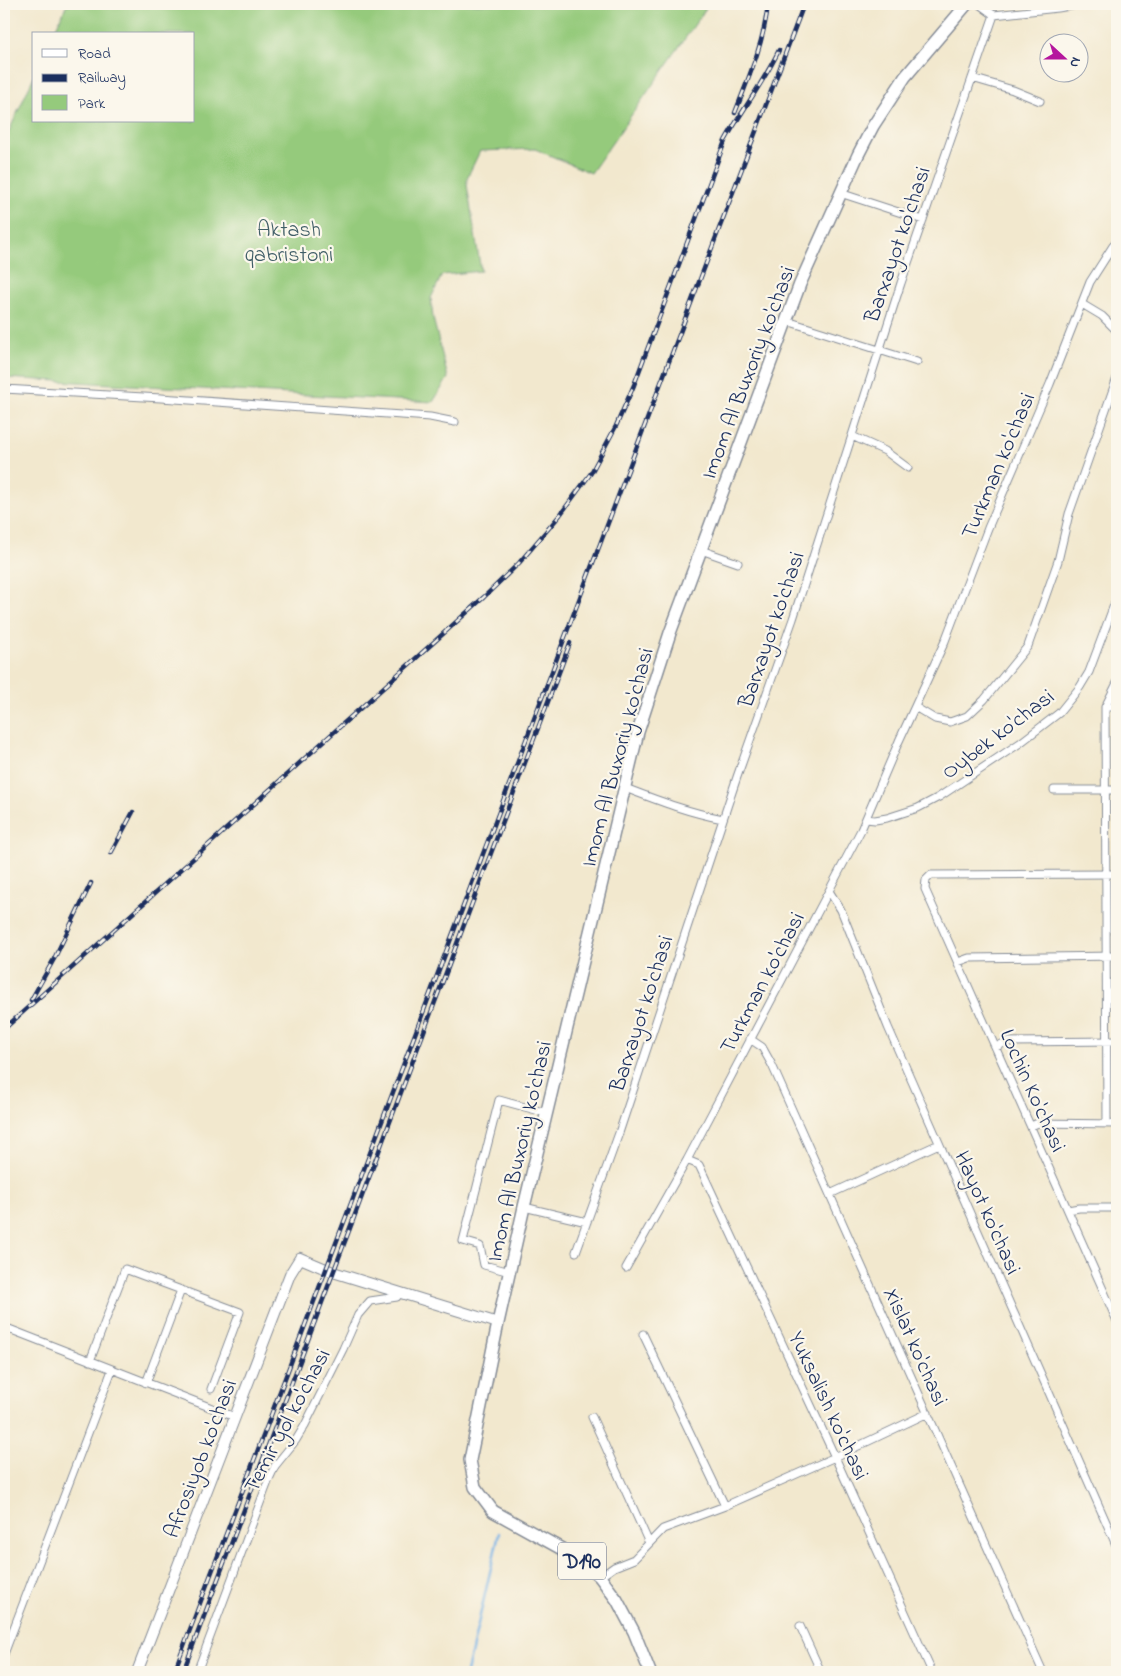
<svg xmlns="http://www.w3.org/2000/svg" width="1121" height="1676" font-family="'Indie Flower',sans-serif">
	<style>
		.green { fill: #95ca7c; stroke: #587c6d }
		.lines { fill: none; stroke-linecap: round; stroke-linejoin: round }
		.stream { stroke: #72b0e5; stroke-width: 2.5 }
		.street-casing { stroke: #868c96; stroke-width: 9 }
		.secondary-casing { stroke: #868c96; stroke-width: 12 }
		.primary-casing { stroke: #868c96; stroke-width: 14 }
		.street { stroke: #fff; stroke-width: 7 }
		.secondary { stroke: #fff; stroke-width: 10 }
		.primary { stroke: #fff; stroke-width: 11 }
		.rail-casing { stroke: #1b2f5e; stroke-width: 4.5 }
		.rail { stroke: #fbf7ec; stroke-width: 2.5; stroke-dasharray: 8; stroke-linecap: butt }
		.labels { text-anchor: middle; stroke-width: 4.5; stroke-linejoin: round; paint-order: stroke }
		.shield { fill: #fbf7ec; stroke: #5e6b89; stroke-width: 1 }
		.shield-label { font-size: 21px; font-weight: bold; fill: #1b2f5e }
		.park-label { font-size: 22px; fill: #405e67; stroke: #fbf7ec }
		.street-label { font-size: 22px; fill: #1b2f5e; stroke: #fbf7ec }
	</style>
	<rect width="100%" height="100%" fill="#fbf7ec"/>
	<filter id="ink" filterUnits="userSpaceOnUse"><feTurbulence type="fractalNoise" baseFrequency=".02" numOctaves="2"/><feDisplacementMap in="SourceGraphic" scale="10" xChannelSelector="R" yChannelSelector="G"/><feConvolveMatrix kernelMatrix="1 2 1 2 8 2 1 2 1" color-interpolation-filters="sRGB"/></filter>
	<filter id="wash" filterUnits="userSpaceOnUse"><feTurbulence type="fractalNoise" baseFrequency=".0096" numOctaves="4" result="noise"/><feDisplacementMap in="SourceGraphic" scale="20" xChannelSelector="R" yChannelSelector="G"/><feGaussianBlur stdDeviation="1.12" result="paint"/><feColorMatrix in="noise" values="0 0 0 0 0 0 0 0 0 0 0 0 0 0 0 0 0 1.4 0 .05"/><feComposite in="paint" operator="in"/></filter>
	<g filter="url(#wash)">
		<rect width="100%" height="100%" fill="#f2e8ce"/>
		<path class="green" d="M67,4H700L707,7L591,173L535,149L480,151L467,178V185L481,271L442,275L431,298L433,318L448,378L433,402L4,378V142L34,76V121H194V34H53Z"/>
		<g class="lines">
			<path class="stream" d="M467,1672L499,1533"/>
		</g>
	</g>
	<g filter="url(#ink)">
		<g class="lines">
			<defs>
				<path id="street" d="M979,4L994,15
					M994,15L1058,8L1083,4
					M972,78L1013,90L1040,101
					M840,193L923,220
					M1082,304L1102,316L1117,331
					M787,321L917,362
					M4,389L161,398L430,417L455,422
					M852,436L885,451L908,468
					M701,550L738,563
					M915,707L935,719L950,722L967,716L984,700L1028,646L1058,561L1069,514L1117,378
					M1105,707H1117
					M625,788C659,801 687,812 723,819
					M1054,790H1117
					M866,819L875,820L887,818L918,808L939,797L1020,743L1059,713L1080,687L1089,672L1117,597
					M1117,874L931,875L926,880L925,889L1117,1321
					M829,891L841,910L888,1027L1117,1547
					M958,962L969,958L1117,956
					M750,1039L762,1047L772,1065L1043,1672
					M996,1047L1006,1042L1117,1041
					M1107,1124L1105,707L1117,683
					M1031,1126L1038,1123L1117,1124
					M687,1160L699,1165L835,1457L932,1672
					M830,1194L939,1144
					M524,1207L587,1222
					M1068,1210L1079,1208H1117
					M576,1252L619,1133L737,777L793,619L901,283L994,15
					M626,1268L687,1160L861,830L899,741L945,641L988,528L1050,384L1090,282L1113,246L1117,242
					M510,1272L484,1265L480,1246L463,1241L499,1100L547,1113
					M4,1327L235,1417
					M643,1334L725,1506
					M90,1361L125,1269L240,1312L211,1389
					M146,1383L181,1290
					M592,1417L649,1543
					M600,1577L614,1567L634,1559L663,1529L725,1506L835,1457L928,1413
					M800,1626L821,1672
					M4,1654L112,1370
					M197,1672L269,1479L275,1466L296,1440L305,1425L343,1349L358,1315L370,1301L397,1297L399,1293"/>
				<path id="secondary" d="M137,1672L290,1274L300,1258L333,1272L498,1323"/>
				<path id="primary" d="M650,1672L634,1632L617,1600L600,1577L580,1559L493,1511L475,1487L470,1460L498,1323L524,1207L638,732L670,633L800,284L858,155L873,126L905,77L967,4"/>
			</defs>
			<use href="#street" class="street-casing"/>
			<use href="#secondary" class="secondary-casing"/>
			<use href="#primary" class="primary-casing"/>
			<use href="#street" class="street"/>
			<use href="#secondary" class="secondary"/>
			<use href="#primary" class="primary"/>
			<defs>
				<path id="rail" d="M735,113C749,77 764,42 768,4
					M111,853L133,812
					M31,1000L54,959L91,883
					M4,1029L484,597L519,563L560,515L591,473L616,426L634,385L725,141C742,110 764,82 779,50
					M174,1672L804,4
					M183,1672L570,643"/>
			</defs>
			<use href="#rail" class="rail-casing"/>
			<use href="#rail" class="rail"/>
		</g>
	</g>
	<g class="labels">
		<rect class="shield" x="558" y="1542.5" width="48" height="37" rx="4"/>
		<g class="shield-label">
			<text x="582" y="1568">D190</text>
		</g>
		<g class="park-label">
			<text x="289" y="236">Aktash<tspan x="289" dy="25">qabristoni</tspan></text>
		</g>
		<g class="street-label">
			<text transform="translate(896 244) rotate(-71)" y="8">Barxayot ko'chasi</text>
			<text transform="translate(747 372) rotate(-69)" y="8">Imom Al Buxoriy ko'chasi</text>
			<text transform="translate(997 465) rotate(-67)" y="8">Turkman ko'chasi</text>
			<text transform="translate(770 629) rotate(-71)" y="8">Barxayot ko'chasi</text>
			<text transform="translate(997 733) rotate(-37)" y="8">Oybek ko'chasi</text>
			<text transform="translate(616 757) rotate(-75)" y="8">Imom Al Buxoriy ko'chasi</text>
			<text transform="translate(761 982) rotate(-62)" y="8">Turkman ko'chasi</text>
			<text transform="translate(640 1013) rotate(-72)" y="8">Barxayot ko'chasi</text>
			<text transform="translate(1034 1090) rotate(66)" y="8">Lochin Ko'chasi</text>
			<text transform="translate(518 1151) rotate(-77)" y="8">Imom Al Buxoriy ko'chasi</text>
			<text transform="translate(989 1212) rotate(66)" y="8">Hayot ko'chasi</text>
			<text transform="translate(917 1346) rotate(66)" y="8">Xislat ko'chasi</text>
			<text transform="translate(830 1405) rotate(65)" y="8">Yuksalish ko'chasi</text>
			<text transform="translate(286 1420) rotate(-62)" y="8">Temir yol ko'chasi</text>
			<text transform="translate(199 1458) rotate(-69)" y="8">Afrosiyob ko'chasi</text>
		</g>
	</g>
	<rect width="1121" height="1676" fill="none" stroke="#fbf7ec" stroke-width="20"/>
	<rect x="32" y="32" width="162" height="90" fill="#fbf7ec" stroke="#a1a7b3"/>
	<rect x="42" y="49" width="25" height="8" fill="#ffffff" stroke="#a1a7b3"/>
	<text x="78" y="58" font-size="15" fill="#1b2f5e">Road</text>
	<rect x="42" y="74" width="25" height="8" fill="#1b2f5e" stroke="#a1a7b3"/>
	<text x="78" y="82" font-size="15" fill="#1b2f5e">Railway</text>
	<rect x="42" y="95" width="25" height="15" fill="#95ca7c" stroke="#a1a7b3"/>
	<text x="78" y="108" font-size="15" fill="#1b2f5e">Park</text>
	<g transform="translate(1064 58) rotate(111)"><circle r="24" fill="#fbf7ec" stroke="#a1a7b3"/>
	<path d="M0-4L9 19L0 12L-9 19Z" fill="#b5179e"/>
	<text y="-8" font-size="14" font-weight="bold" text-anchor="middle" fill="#1b2f5e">N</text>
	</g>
</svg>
